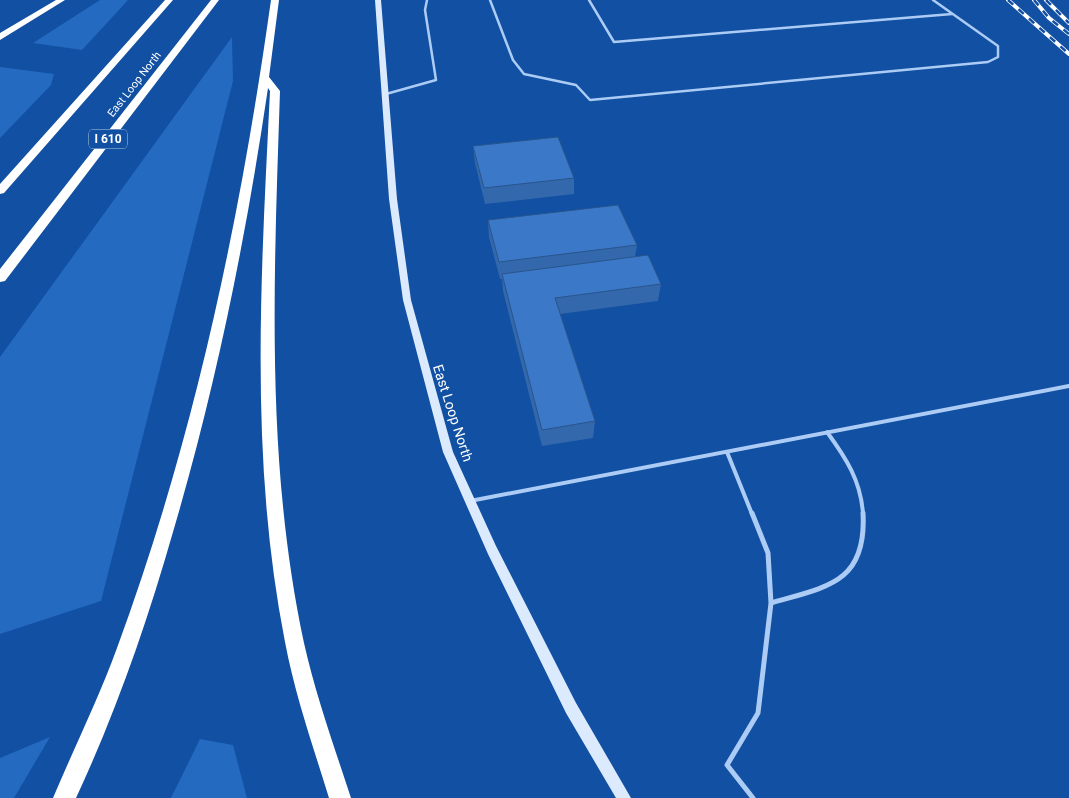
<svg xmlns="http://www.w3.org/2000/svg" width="1069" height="798" font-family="Roboto,sans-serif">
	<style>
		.green { fill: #246ac1 }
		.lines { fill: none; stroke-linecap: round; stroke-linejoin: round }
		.service-far2 { stroke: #acccf5; stroke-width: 2.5 }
		.service-far1 { stroke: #acccf5; stroke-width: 4 }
		.service { stroke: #acccf5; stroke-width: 5 }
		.secondary { fill: #dceafe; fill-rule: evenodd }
		.motorway { fill: #fff; fill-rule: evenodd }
		.rail-casing { stroke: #fff; stroke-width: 4 }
		.rail { stroke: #1150a2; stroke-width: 2.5; stroke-dasharray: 7; stroke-linecap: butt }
		.wall { fill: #3368ac }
		.building { fill: #3b79c8; stroke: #29558c }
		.labels { text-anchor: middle; stroke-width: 4.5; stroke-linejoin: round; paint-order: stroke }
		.far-street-label { font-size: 11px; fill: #fff; stroke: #1150a2 }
		.shield { fill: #1150a2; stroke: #b8cae3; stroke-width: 1 }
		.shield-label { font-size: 12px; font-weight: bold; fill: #fff }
		.street-label { font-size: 14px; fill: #fff; stroke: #1150a2 }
	</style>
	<rect width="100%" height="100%" fill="#1150a2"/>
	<path class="green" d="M100,0H128L82,50L33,43Z
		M232,37L233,81L101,601L0,634V357Z
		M0,67L54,74L51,85L0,138Z
		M50,737L14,798H0V758Z
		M200,739L233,745L247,798H171Z"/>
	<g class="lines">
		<path class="service-far2" d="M490,0L513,60L524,74L576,85L590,100L988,62L998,57V46L933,0
			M589,0L614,42L952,14
			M386,94L436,80L425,10L427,0"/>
		<path class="service-far1" d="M827,432C846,458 861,481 863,514
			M727,452L752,514
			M470,501L1069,386"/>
		<path class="service" d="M752,513L768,553L771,603L758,713L727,765L753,798
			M771,603C827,587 867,583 863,513"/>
		<path class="secondary" d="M375,0H381L397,199L411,300L453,452L496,546L576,703L631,798H616L566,713L488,554L443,452L403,300L389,199Z"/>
		<path class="motorway" d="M56,0H65L0,40V33Z
			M165,0H173L4,193L0,194V184Z
			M211,0H219L5,281L0,282V269Z
			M271,0H279L269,77L280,91C274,276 265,461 304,643C316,696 334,746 351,798H329C313,746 295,695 285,642C249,459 261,276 270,91L268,88C246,238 216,386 173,532C147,623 116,712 76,798H53C74,748 98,700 117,648C194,439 240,221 271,0Z"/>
		<defs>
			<path id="rail" d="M1008,0L1069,54
				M1034,0L1049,18L1069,34
				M1046,0L1069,23"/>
		</defs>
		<use href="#rail" class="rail-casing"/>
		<use href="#rail" class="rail"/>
	</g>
	<path class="wall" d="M473,146L574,178V194L485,204L475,163Z
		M488,220L637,245L635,257L661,284L658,301L560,314L595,421L593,438L542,446L503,291L502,279H500L489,237Z"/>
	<path class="building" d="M558,137L574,178L484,188L473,146Z
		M618,205L637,245L499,262L488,220Z
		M648,255L661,284L555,298L595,421L542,430L502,274Z"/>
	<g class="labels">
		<g class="far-street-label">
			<text transform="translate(134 84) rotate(-52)" y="4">East Loop North</text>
		</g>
		<rect class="shield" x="89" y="129.5" width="38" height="19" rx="4"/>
		<g class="shield-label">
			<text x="108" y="143">I 610</text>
		</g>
		<g class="street-label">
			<text transform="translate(453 413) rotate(72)" y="5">East Loop North</text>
		</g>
	</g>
</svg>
